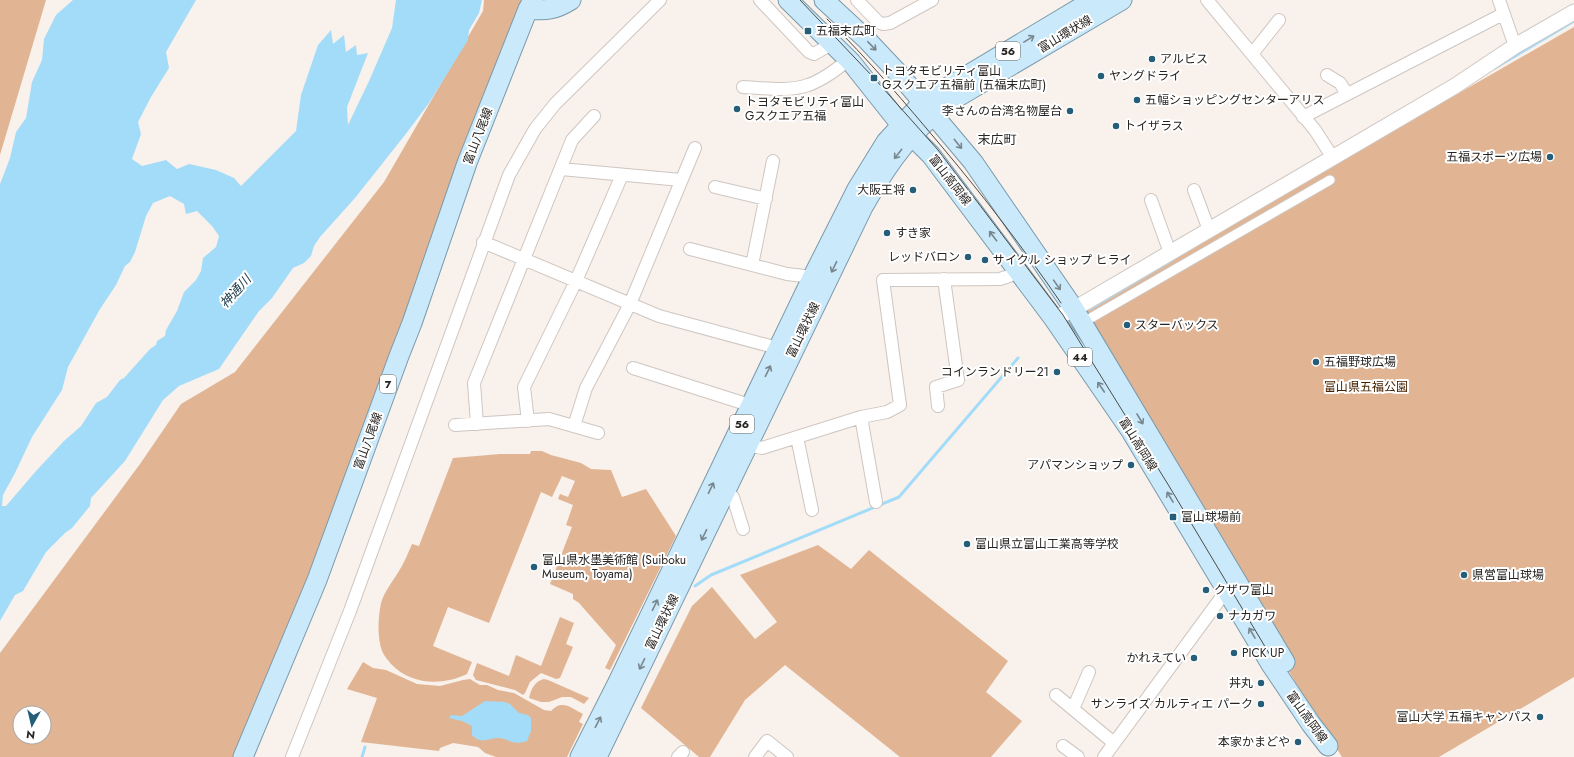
<svg xmlns="http://www.w3.org/2000/svg" width="1574" height="757" font-family="Jost,'Noto Sans JP',sans-serif">
	<style>
		.green { fill: #e1b593; fill-rule: evenodd }
		.water { fill: #a3dcf9; fill-rule: evenodd }
		.lines { fill: none; stroke-linecap: round; stroke-linejoin: round }
		.stream { stroke: #a3dcf9; stroke-width: 3 }
		.pedestrian-casing { stroke: #cec6c1; stroke-width: 11 }
		.minor-casing { stroke: #cec6c1; stroke-width: 14 }
		.tertiary-casing { stroke: #cec6c1; stroke-width: 17 }
		.primary-casing { stroke: #7a9aac; stroke-width: 21 }
		.pedestrian { stroke: #fff; stroke-width: 9 }
		.minor { stroke: #fff; stroke-width: 12 }
		.tertiary { stroke: #fff; stroke-width: 15 }
		.primary { stroke: #cae9fa; stroke-width: 19 }
		.tram { stroke: #4f4b48; stroke-width: 1 }
		.oneway { stroke: #78868e }
		.poi-dot { fill: #255e78; stroke: #fff; stroke-width: 1.5 }
		.labels { text-anchor: middle; stroke-width: 4; stroke-linejoin: round; paint-order: stroke }
		.shield { fill: #fff; stroke: #686664; stroke-width: 1 }
		.shield-label { font-size: 11px; font-weight: bold; fill: #272422 }
		.poi-label { font-size: 12px; fill: #272422; stroke: #fff; text-anchor: start }
		.street-label { font-size: 12px; fill: #272422; stroke: #fff }
		.park-label { font-size: 12px; fill: #452100; stroke: #fff }
		.neighbourhood-label { font-size: 13px; fill: #272422; stroke: #fff }
		.water-label { font-size: 13px; font-style: italic; fill: #173848; stroke: #fff }
	</style>
	<rect width="100%" height="100%" fill="#f9f1ec"/>
	<path class="green" d="M0,0H46L0,155Z
		M484,0H533L309,587L234,757H0V653L140,464L181,404L235,372L384,182L483,11ZM20,713H44V737H20Z
		M1574,27V677L1439,757H1342C1249,612 1168,459 1085,308Z
		M531,451H542L551,455L581,463L591,469L611,470L622,497L646,489L676,536L610,670L605,668L616,645L579,603L573,599V594L550,584L572,527L566,525L573,505L558,499L560,494L568,497L575,481L562,476L552,497L541,492L489,623L448,607L433,646L472,662L467,674C442,686 411,685 391,664C388,660 384,656 382,651C377,637 378,618 381,603C384,592 393,581 399,571C404,563 408,553 412,544L419,546L453,458L500,454H530Z
		M818,545L851,569L869,550L1008,661L986,692L1022,721L991,757H900L785,665L745,700L710,757H699L641,708L692,606L712,587L755,639L777,622L740,575Z
		M560,617L574,623L566,644L573,647L560,678L556,679L541,673L530,682L525,693L523,695L515,690L476,680L473,675L477,663L509,676L516,655L541,666Z
		M363,662L373,668L386,670L417,684L440,686L463,680L470,679L480,685H487L498,690L514,693L544,710L551,711C562,699 571,708 583,714L579,722L583,724L567,757H496L485,753L478,747L453,743L440,748L439,751L361,742L377,698L347,689Z
		M544,679L548,680L589,698L584,704L571,697H562L549,702H541L529,698C531,689 535,681 544,679Z"/>
	<path class="water" d="M73,0H196L166,52L169,68L151,97L138,122L141,134L132,159L142,166L166,160L177,169L189,164L216,170L234,178L241,186L296,131L301,95L318,45L331,30L333,44L344,35L346,52L356,45L357,55L368,53L347,107L348,125L369,81L392,28L396,0H482L479,13L469,30L468,40L429,103L405,135L355,198L320,237L314,246L311,256L304,263L293,268L272,298L259,311L219,369L179,386L163,400L125,461L91,498L90,506L72,528L65,533L46,552L23,591L15,595L0,621V184L10,158L16,132L26,118L32,82L42,60L44,39L56,15ZM170,196L184,204L186,214L197,211L212,226L219,236L216,247L203,258L201,271L196,280L184,292L177,311L166,330L165,336L157,341L156,345L150,349L124,378L120,380L107,397L96,403L81,426L64,441L36,471L6,506H2L3,495L15,473L32,437L62,390L68,367L100,309L116,285L125,266L130,262L135,252L146,216L153,203Z
		M485,701L505,702L510,704L519,713L528,715L531,718V731L527,741C511,746 511,739 499,738C488,738 481,745 472,735V726L462,721L449,718L451,715L462,716Z"/>
	<g class="lines">
		<path class="stream" d="M1495,68L1574,21
			M1090,309L1174,259
			M695,586L711,575L899,497L1018,358
			M362,757L365,747"/>
		<defs>
			<path id="pedestrian" d="M1089,319L1330,180"/>
			<path id="minor" d="M760,0L809,52L814,54L833,43
				M857,0L878,22L883,24L890,23L932,0
				M1207,0L1315,130L1333,158
				M1499,0L1515,46
				M1252,54L1279,20
				M1327,75L1340,83L1347,94
				M743,87C764,88 789,92 808,85C823,80 836,70 848,60
				M1303,117L1503,14
				M561,169L681,180
				M715,187L766,199
				M1194,190L1209,230
				M1151,200L1170,253
				M483,242L659,316L770,346L783,351
				M690,249L787,274L804,276L816,283
				M752,265L773,161
				M633,368L743,403L755,408
				M938,406L936,387L958,380L944,279
				M861,417L876,502
				M528,421L524,387L576,281L622,175
				M477,424L474,383L572,140L594,116
				M455,425L549,419L598,433
				M574,426L586,388L630,304L695,148
				M797,437L812,510
				M743,443L747,445L762,448L861,417L887,412L900,405L883,280L1000,279L1009,276L1018,270
				M725,491L733,497L743,529
				M1056,695L1114,743
				M1073,709L1089,672
				M1063,746L1078,757
				M292,757L350,611L509,175L535,129L555,104L660,0
				M678,757L683,752
				M755,757L767,741L787,757
				M1104,757L1226,591"/>
			<path id="tertiary" d="M1054,319L1081,305L1455,86L1515,46L1574,12"/>
			<path id="primary" d="M788,0L851,62L901,125L931,155L1054,319L1131,431L1272,666L1311,724L1328,746
				M824,0L866,39L899,74L973,162L1074,309L1285,662
				M528,9C546,11 555,10 571,0
				M243,757L317,580L399,356L412,323L467,163L528,9L533,0
				M580,757L617,684L811,280L857,189L886,142L923,102L1093,0
				M597,757L863,207C882,174 904,139 934,115C941,109 948,104 956,98L1122,0"/>
		</defs>
		<use href="#pedestrian" class="pedestrian-casing"/>
		<use href="#minor" class="minor-casing"/>
		<use href="#tertiary" class="tertiary-casing"/>
		<use href="#primary" class="primary-casing"/>
		<use href="#pedestrian" class="pedestrian"/>
		<use href="#minor" class="minor"/>
		<use href="#tertiary" class="tertiary"/>
		<use href="#primary" class="primary"/>
		<path class="tram" d="M800,0L874,78L938,150L1063,315L1169,486L1270,655
			M827,19C868,59 906,104 943,148C985,198 1024,249 1061,303"/>
	</g>
	<defs><path id="oneway-shaft" d="M-6 0H5M1.5-3L5.5 0L1.5 3" fill="none" stroke-width="1.6" stroke-linecap="round" stroke-linejoin="round"/></defs>
	<g class="oneway">
		<use href="#oneway-shaft" transform="translate(1029 39) rotate(-31)"/>
		<use href="#oneway-shaft" transform="translate(872 46) rotate(46)"/>
		<use href="#oneway-shaft" transform="translate(958 144) rotate(51)"/>
		<use href="#oneway-shaft" transform="translate(898 154) rotate(128)"/>
		<use href="#oneway-shaft" transform="translate(993 236) rotate(-127)"/>
		<use href="#oneway-shaft" transform="translate(834 267) rotate(116)"/>
		<use href="#oneway-shaft" transform="translate(1057 285) rotate(55)"/>
		<use href="#oneway-shaft" transform="translate(768 371) rotate(-64)"/>
		<use href="#oneway-shaft" transform="translate(1101 387) rotate(-124)"/>
		<use href="#oneway-shaft" transform="translate(1140 419) rotate(59)"/>
		<use href="#oneway-shaft" transform="translate(711 488) rotate(-64)"/>
		<use href="#oneway-shaft" transform="translate(1170 497) rotate(-121)"/>
		<use href="#oneway-shaft" transform="translate(704 535) rotate(116)"/>
		<use href="#oneway-shaft" transform="translate(655 605) rotate(-64)"/>
		<use href="#oneway-shaft" transform="translate(1252 633) rotate(-121)"/>
		<use href="#oneway-shaft" transform="translate(642 664) rotate(116)"/>
		<use href="#oneway-shaft" transform="translate(598 722) rotate(-63)"/>
	</g>
	<g class="poi-dot">
		<rect x="804" y="27" width="8" height="8" rx="2"/>
		<circle cx="1152" cy="59" r="4"/>
		<circle cx="1101" cy="76" r="4"/>
		<rect x="870" y="74" width="8" height="8" rx="2"/>
		<circle cx="1137" cy="100" r="4"/>
		<circle cx="737" cy="109" r="4"/>
		<circle cx="1070" cy="111" r="4"/>
		<circle cx="1116" cy="126" r="4"/>
		<circle cx="1550" cy="157" r="4"/>
		<circle cx="913" cy="190" r="4"/>
		<circle cx="887" cy="233" r="4"/>
		<circle cx="968" cy="257" r="4"/>
		<circle cx="985" cy="260" r="4"/>
		<circle cx="1127" cy="325" r="4"/>
		<circle cx="1316" cy="362" r="4"/>
		<circle cx="1057" cy="372" r="4"/>
		<circle cx="1131" cy="465" r="4"/>
		<rect x="1169" y="513" width="8" height="8" rx="2"/>
		<circle cx="967" cy="544" r="4"/>
		<circle cx="534" cy="567" r="4"/>
		<circle cx="1464" cy="575" r="4"/>
		<circle cx="1206" cy="590" r="4"/>
		<circle cx="1220" cy="616" r="4"/>
		<circle cx="1234" cy="653" r="4"/>
		<circle cx="1194" cy="658" r="4"/>
		<circle cx="1261" cy="683" r="4"/>
		<circle cx="1261" cy="704" r="4"/>
		<circle cx="1540" cy="717" r="4"/>
		<circle cx="1298" cy="742" r="4"/>
	</g>
	<g class="labels">
		<g class="shield">
			<rect x="996" y="42" width="24" height="18" rx="3"/>
			<rect x="1068" y="348" width="24" height="18" rx="3"/>
			<rect x="380" y="375" width="16" height="18" rx="3"/>
			<rect x="730" y="415" width="24" height="18" rx="3"/>
		</g>
		<g class="shield-label">
			<text x="1008" y="55">56</text>
			<text x="1080" y="361">44</text>
			<text x="388" y="388">7</text>
			<text x="742" y="428">56</text>
		</g>
		<g class="poi-label">
			<text x="816" y="35">五福末広町</text>
			<text x="1160" y="63">アルビス</text>
			<text x="882" y="75">トヨタモビリティ富山<tspan x="882" dy="14">Gスクエア五福前 (五福末広町)</tspan></text>
			<text x="1109" y="80">ヤングドライ</text>
			<text x="1145" y="104">五幅ショッピングセンターアリス</text>
			<text x="745" y="106">トヨタモビリティ富山<tspan x="745" dy="14">Gスクエア五福</tspan></text>
			<text x="1062" y="115" text-anchor="end">李さんの台湾名物屋台</text>
			<text x="1124" y="130">トイザラス</text>
			<text x="1542" y="161" text-anchor="end">五福スポーツ広場</text>
			<text x="905" y="194" text-anchor="end">大阪王将</text>
			<text x="895" y="237">すき家</text>
			<text x="960" y="261" text-anchor="end">レッドバロン</text>
			<text x="993" y="264">サイクル ショップ ヒライ</text>
			<text x="1135" y="329">スターバックス</text>
			<text x="1324" y="366">五福野球広場</text>
			<text x="1049" y="376" text-anchor="end">コインランドリー21</text>
			<text x="1123" y="469" text-anchor="end">アパマンショップ</text>
			<text x="1181" y="521">富山球場前</text>
			<text x="975" y="548">富山県立富山工業高等学校</text>
			<text x="542" y="564">富山県水墨美術館 (Suiboku<tspan x="542" dy="14">Museum, Toyama)</tspan></text>
			<text x="1472" y="579">県営富山球場</text>
			<text x="1214" y="594">クザワ富山</text>
			<text x="1228" y="620">ナカガワ</text>
			<text x="1242" y="657">PICK UP</text>
			<text x="1186" y="662" text-anchor="end">かれえてい</text>
			<text x="1253" y="687" text-anchor="end">丼丸</text>
			<text x="1253" y="708" text-anchor="end">サンライズ カルティエ パーク</text>
			<text x="1532" y="721" text-anchor="end">富山大学 五福キャンパス</text>
			<text x="1290" y="746" text-anchor="end">本家かまどや</text>
		</g>
		<g class="street-label">
			<text transform="translate(1065 34) rotate(-31)" y="4">富山環状線</text>
			<text transform="translate(478 136) rotate(-69)" y="4">富山八尾線</text>
			<text transform="translate(950 180) rotate(52)" y="4">富山高岡線</text>
			<text transform="translate(803 330) rotate(-64)" y="4">富山環状線</text>
			<text transform="translate(368 441) rotate(-70)" y="4">富山八尾線</text>
			<text transform="translate(1138 444) rotate(58)" y="4">富山高岡線</text>
			<text transform="translate(662 622) rotate(-64)" y="4">富山環状線</text>
			<text transform="translate(1307 717) rotate(54)" y="4">富山高岡線</text>
		</g>
		<g class="park-label">
			<text x="1366" y="391">富山県五福公園</text>
		</g>
		<g class="neighbourhood-label">
			<text x="997" y="144">末広町</text>
		</g>
		<g class="water-label">
			<text transform="translate(235 291) rotate(-48)" y="5">神通川</text>
		</g>
	</g>
	<g transform="translate(32 725) rotate(188)"><circle r="19" fill="#ffffff" stroke="#a9a7a7"/>
	<path d="M0-3L7 15L0 10L-7 15Z" fill="#255e78"/>
	<text y="-6" font-size="11" font-weight="bold" text-anchor="middle" fill="#272422">N</text>
	</g>
</svg>
